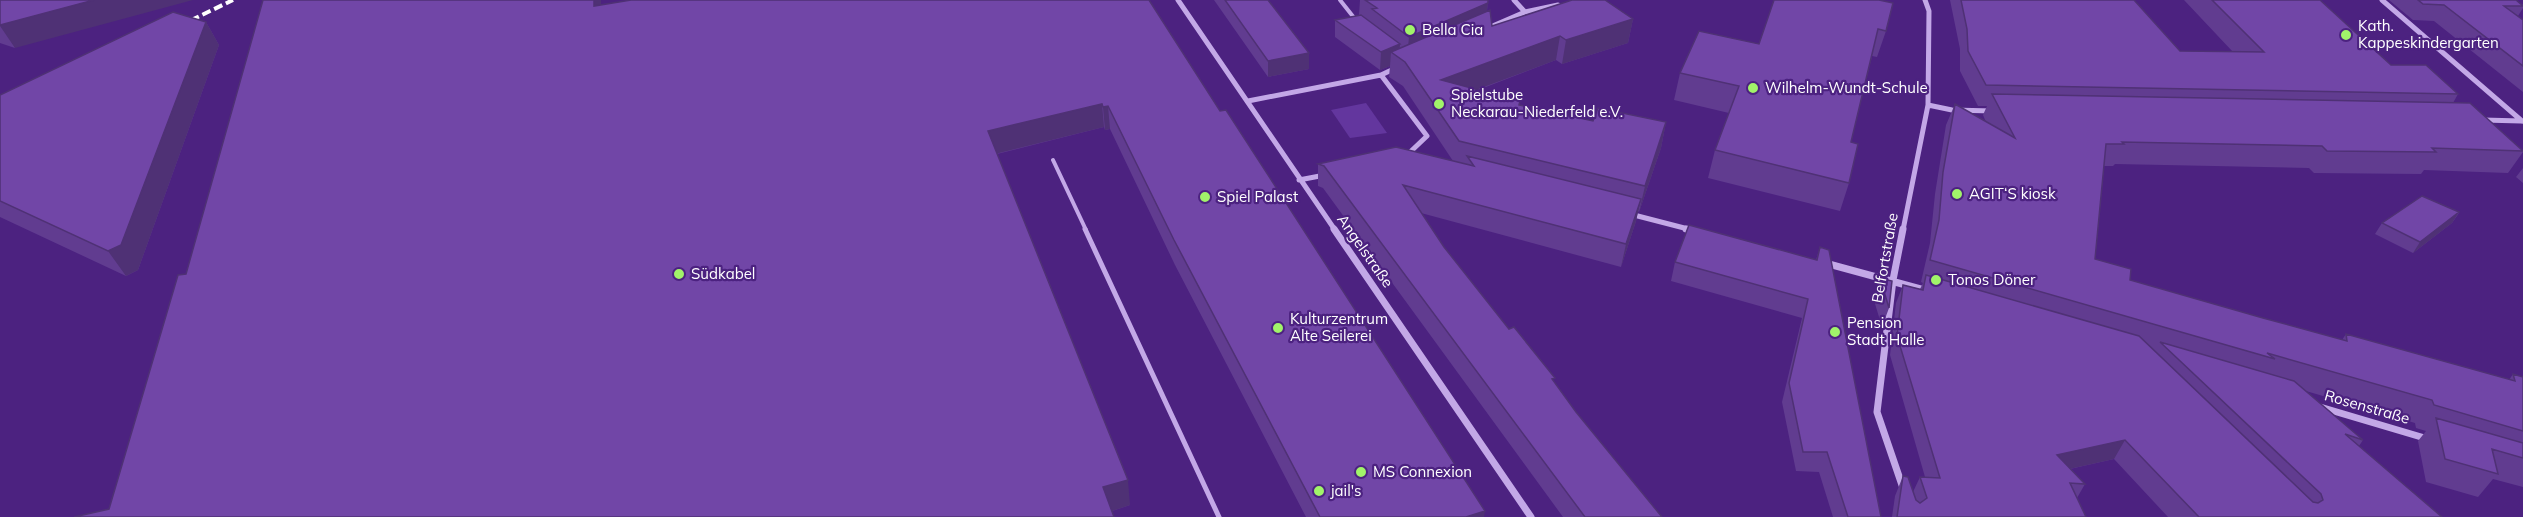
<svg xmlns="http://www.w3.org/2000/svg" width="2523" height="517" font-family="Mulish,sans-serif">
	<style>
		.green { fill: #63369e }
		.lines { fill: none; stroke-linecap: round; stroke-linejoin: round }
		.lane-far1 { stroke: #c3a8e7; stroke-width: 4 }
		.lane { stroke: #c3a8e7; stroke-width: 5 }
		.street-far1 { stroke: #c3a8e7; stroke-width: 5 }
		.street { stroke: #c3a8e7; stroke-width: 7 }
		.rail { stroke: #fff; stroke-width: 4; stroke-dasharray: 9 4; stroke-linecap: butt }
		.wall { fill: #613c90 }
		.shaded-wall { fill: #4f3175 }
		.building { fill: #7146a7; stroke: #4f3175; stroke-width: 1.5 }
		.poi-dot { fill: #a1f36a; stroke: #4c2280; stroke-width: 2 }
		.labels { text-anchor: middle; stroke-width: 4.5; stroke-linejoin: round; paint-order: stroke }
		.poi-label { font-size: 15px; fill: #fff; stroke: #4c2280; text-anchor: start }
		.street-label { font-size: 15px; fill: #fff; stroke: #4c2280 }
	</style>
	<rect width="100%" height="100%" fill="#4c2280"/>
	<path class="green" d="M1366,103L1387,133L1350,138L1331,110Z"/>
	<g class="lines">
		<path class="lane-far1" d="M1340,0L1355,19
			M1053,160L1086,230"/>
		<path class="lane" d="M1085,229L1219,517"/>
		<path class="street-far1" d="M1178,0L1335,230
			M1514,0L1525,12
			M2382,0L2522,121
			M1488,28L1525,12L1558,5
			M1381,75L1427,136L1407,155
			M1248,101L1381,75L1396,68
			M1928,105L1952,110L1993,111
			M2483,120L2521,121
			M1299,180L1325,175
			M1630,214L1692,230
			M1903,230L1928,105L1929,11L1925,0"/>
		<path class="street" d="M1334,229L1531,517
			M1686,229L1695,231
			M1825,263L1928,291
			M2320,407L2428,439
			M1903,488L1877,412L1893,280L1903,229"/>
		<path class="rail" d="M179,26L233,0"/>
	</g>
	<path class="wall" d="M0,0L15,48L0,43Z
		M263,0H601V5L1220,111L1484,517H1306L1175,265L1110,129L1105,130L1104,127L997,154L1130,505L1112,511L109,509L186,274Z
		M1214,0H1268L1309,69L1268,77Z
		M1360,0H1488L1487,11L1492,26L1633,19L1628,43L1562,64L1556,60L1478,90L1519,105L1593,121L1666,122L1661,148L1639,212L1638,211L1636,221L1621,267L1421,213L1444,247L1509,329L1554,382L1576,412L1662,517H1563L1323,188L1318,186V164L1453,161L1403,86L1389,77L1390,66L1380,70L1335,37V20L1359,15Z
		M1774,0L1886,31L1877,57L1872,56L1851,142L1849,183L1840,211L1708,178L1715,150L1729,113L1674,100L1680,73L1759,44Z
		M1950,0H2134L2180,51L2233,52L2184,0H2320L2391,65L2458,94L2453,103L2523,150V152L2508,173L2424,170L2421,174L2314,173L2309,168L2115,164L2113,166H2104L2095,259L2130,280L2263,318L2342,340L2346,334L2509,380L2513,374L2523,377V487L2493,479L2478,497L2426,482L2418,441L2426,431L2416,428L2415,423L2306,391L2363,440L2359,446L2442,517H2168L2114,459L2070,469L2085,484L2077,498L2086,517H1892L1895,496L1903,476L1913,492L1920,477H1925L1890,355L1896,303L1903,285L1920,289L1923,283L1921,282L1930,243L1935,194L1946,125L1955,104L1986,122L1983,115L1987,106H1978L1960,71V49Z
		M2389,0H2516L2523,5V8L2518,16L2523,20V92L2434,21L2413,20Z
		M206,22L219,45L138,270L126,276L0,217V95Z
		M2523,168V183L2516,177Z
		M2459,213L2452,223L2413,253L2375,234L2382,223Z
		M1820,247L1881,517H1833L1819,472L1796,471L1782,402L1802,318L1671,281L1675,262L1816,260Z
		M1880,278L1889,308L1882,327L1873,297Z"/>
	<path class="shaded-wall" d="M94,0H193L15,48L0,26V25Z
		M594,0H601L602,29L594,6Z
		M1488,3L1485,24L1407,58L1409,37Z
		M1633,19L1628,43L1562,64L1566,40Z
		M206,22L219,45L138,270L126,276L108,251Z
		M1560,36L1556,60L1438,104L1441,80Z
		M1400,44L1399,58L1391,52L1390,66L1380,70L1381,52Z
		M1309,53V69L1268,77V61Z
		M1102,104L1104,127L991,155L988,131Z
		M1108,106L1110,129L1105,130L1103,107Z
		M1666,122L1661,148L1639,212L1645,186Z
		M1641,199L1636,221L1621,267L1626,244Z
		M2459,212L2452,223L2413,253L2420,242Z
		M2125,440L2114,459L2047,474L2057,455Z
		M1128,480L1130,505L1106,513L1103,487Z
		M1485,511L1484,517H1466Z"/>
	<path class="building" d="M0,0H94L0,25Z
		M263,0H594V6L631,0H1149L1220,111L1226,110L1485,511L1466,517H1320L1174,240L1108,106L1103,107L1102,104L988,131L1128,480L1103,487L1114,517H74L109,509L178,275L186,274Z
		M1225,0H1268L1309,53L1268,61Z
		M1365,0H1488V3L1409,37L1372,9L1377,8Z
		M1572,0H1605L1633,19L1566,40L1560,36L1441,80L1520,101L1519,105L1593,121L1598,108L1666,122L1645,186L1459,141L1405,62L1391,52L1490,10L1492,26Z
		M1774,0H1879L1893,3L1886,31L1878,29L1851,142L1858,144L1849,183L1715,150L1739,86L1680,73L1699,31L1759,44Z
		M1961,0H2134L2180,51L2264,52L2212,0H2320L2391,65H2426L2458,94L1986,85L1968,51L1967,29Z
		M2418,0H2516L2523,6H2504L2523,20V66L2444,5L2423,4Z
		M173,12L206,22L121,245L108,251L0,201V95Z
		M1361,15L1400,44L1381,52L1335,20Z
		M1992,94L2470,103L2523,151L2432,148L2436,152L2327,151L2322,146L2122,142L2124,144H2106L2095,259L2131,269L2130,280L2263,318L2347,341L2346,334L2515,381L2513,374L2523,377V431L2434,405L2432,400L2267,353L2275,359L1930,260L1939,220L1943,172L1955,104L2015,138Z
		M1396,147L1474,166L1467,156L1641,199L1626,244L1403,185L1444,247L1509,329L1514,327L1555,378L1552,379L1576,412L1662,517H1585L1324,166L1318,164Z
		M2422,196L2459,212L2420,242L2382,223Z
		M1689,225L1817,260L1820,247L1829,250L1881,517H1848L1827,452H1803L1789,383L1808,299L1675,262Z
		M1926,275L2139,336L2313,502L2318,503L2323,500L2321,494L2160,342L2294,381L2363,440L2345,434L2442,517H2199L2125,440L2057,455L2085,484L2070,483L2086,517H1897L1903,476L1908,477L1916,500L1920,503L1927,498L1920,477L1940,478L1897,336L1903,285L1923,290Z
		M1880,278L1892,281L1889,308Z
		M2436,418L2523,443V458L2492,449L2498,474L2445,459Z"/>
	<g class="poi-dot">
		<circle cx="1410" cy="30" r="6"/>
		<circle cx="2346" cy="35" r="6"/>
		<circle cx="1753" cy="88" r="6"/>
		<circle cx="1439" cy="104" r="6"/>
		<circle cx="1957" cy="194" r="6"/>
		<circle cx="1205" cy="197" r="6"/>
		<circle cx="679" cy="274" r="6"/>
		<circle cx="1936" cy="280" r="6"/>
		<circle cx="1278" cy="328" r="6"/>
		<circle cx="1835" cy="332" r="6"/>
		<circle cx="1361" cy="472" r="6"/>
		<circle cx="1319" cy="491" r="6"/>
	</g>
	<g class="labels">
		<g class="poi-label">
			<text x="2358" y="31">Kath.<tspan x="2358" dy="17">Kappeskindergarten</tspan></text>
			<text x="1422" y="35">Bella Cia</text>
			<text x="1765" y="93">Wilhelm-Wundt-Schule</text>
			<text x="1451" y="100">Spielstube<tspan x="1451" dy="17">Neckarau-Niederfeld e.V.</tspan></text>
			<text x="1969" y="199">AGIT‘S kiosk</text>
			<text x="1217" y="202">Spiel Palast</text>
			<text x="691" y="279">Südkabel</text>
			<text x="1948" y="285">Tonos Döner</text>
			<text x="1290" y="324">Kulturzentrum<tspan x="1290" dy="17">Alte Seilerei</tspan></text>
			<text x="1847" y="328">Pension<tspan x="1847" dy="17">Stadt Halle</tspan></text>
			<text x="1373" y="477">MS Connexion</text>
			<text x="1331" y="496">jail's</text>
		</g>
		<g class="street-label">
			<text transform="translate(1365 251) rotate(55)" y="5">Angelstraße</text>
			<text transform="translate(1885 258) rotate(-80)" y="5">Belfortstraße</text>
			<text transform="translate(2367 407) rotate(16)" y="5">Rosenstraße</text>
		</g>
	</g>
</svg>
